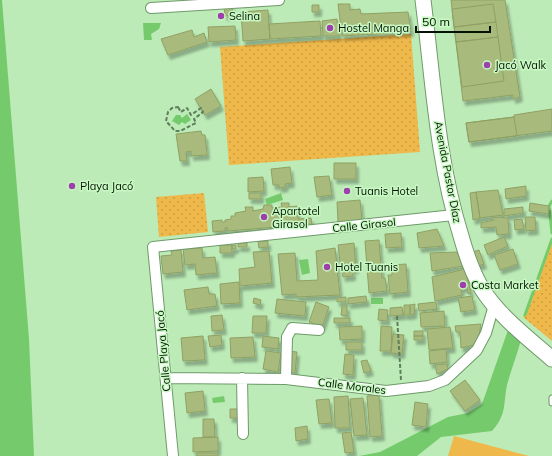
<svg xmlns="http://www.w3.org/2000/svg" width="552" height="456" font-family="Mulish,sans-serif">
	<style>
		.grass { fill: url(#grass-dots) }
		.pitch { fill: #eeb84a }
		.water { fill: #75cb6c }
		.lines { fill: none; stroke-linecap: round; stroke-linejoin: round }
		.stream { stroke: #75cb6c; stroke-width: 3 }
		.building { fill: #a8ba7c; stroke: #8fa164; filter: url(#shadow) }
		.lane-casing { stroke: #6e9a69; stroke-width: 7 }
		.street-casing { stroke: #6e9a69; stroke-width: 12 }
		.secondary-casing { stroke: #6e9a69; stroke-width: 17 }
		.path { stroke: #5f7e5c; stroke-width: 2; stroke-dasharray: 4 2; stroke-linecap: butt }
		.lane { stroke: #fff; stroke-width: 5 }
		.street { stroke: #fff; stroke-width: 10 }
		.secondary { stroke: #fff; stroke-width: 15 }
		.poi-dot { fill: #9c40ab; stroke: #c9f9c3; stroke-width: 1.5 }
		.labels { text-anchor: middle; stroke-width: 3; stroke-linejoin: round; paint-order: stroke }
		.poi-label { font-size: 11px; fill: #031303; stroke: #c9f9c3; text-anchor: start }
		.street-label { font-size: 11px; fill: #031303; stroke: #c9f9c3 }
	</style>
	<defs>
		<pattern id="grass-dots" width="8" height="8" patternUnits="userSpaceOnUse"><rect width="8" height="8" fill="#eeb84a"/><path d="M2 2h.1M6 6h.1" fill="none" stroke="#ca9d3f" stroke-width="1.8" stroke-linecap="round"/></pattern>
		<filter id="shadow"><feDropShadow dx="2.5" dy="4.5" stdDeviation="1" flood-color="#0004"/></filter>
	</defs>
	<rect width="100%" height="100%" fill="#bcebb7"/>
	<path class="grass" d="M411,34L420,152L229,165L220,47Z
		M204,193L208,232L159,237L156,197Z
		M552,239V341L523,317L530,305Z"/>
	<path class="pitch" d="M454,436L529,456H448Z"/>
	<path class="water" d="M0,0H2L29,339L34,456H0Z
		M143,23H161L159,29L151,34L152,40H144Z
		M187,114L191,120L185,124L182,122L179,125L172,121L176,115H180L182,118Z
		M281,193L283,200L267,205L265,199Z
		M308,259L310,273L302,275L299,260Z
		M371,298H383V304H371Z
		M508,330L513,336L521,340C517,355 511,370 507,385C503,405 507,414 492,431L441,437L417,456H359L380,452L448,417L468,413L482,404Z
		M224,396L225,402L213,403L212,398Z"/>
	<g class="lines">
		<path class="stream" d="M552,201L549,206L552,233
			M525,315L552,239"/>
	</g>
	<path class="building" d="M451,0H505L520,97L513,99V95L463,101Z
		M338,4H350V10L360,9L361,14L408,12L411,32L342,36Z
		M493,4L496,22L454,27L452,9Z
		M312,5H319V12H312Z
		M232,6L233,15L225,16L224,7Z
		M268,10L270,39L243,41L241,12Z
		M337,19L339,36H323L322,21Z
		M320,21L321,36L270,39L269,24Z
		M496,22L498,37L456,42L454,27Z
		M235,26L236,40L209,42L208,27Z
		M192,30L194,37L204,33L207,42L168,55L161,39Z
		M498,37L504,81L462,87L456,42Z
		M211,89L221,106L205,115L195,99Z
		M552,109V131L469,142L466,123L514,117V115Z
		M514,117L517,136L469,142L466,123Z
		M201,131L202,135H205L207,155L191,156V151L186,152L187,161H180L176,134Z
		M334,163H356V179H334Z
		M290,167L292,183L285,184L286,187L279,188V185H273L271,169Z
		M329,176L332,195L317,197L314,177Z
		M263,177L264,191L248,192V178Z
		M526,186V196L506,199L505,189Z
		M498,190L503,215L480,218L476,192Z
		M476,192L480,218L473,220L470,193Z
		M249,193H261V199H249Z
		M360,200L362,220L338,222L337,202Z
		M281,203H289V207L297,206L298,219L311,218L312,224L228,231L227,227L225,228V231L213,232L212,221L222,220V222H225V220L231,219V216H235V213L246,211L245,207H253V211L263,209L264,205H272V208L282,207Z
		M530,203L549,206L548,214L529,211Z
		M523,207V213L504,216V209Z
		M494,217L508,218L509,234L497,235L496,227L481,228V223L494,220Z
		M525,217H535L536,230L526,231Z
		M522,219L524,229L515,230L514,220Z
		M437,229L444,246L419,248L417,233Z
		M401,233L402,247L386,248L385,234Z
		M504,237L508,246L488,255L484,245Z
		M379,240L382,278H385L387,291L369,293L365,241Z
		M268,241V247L259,248L258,242Z
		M238,243H247V247H238Z
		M354,243L356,269L341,270L338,245Z
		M220,245H232V253H220Z
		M232,245H236V249H232Z
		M202,248L203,258L215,257L217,273L196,275L195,264L185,265L183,249Z
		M335,248L340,295L296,297V294L282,295L278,254L295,253L297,281L318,280L316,251Z
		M513,249L518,264L500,270L494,255Z
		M181,250L183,272L163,274L161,256L172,255L171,251Z
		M479,250L484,264L478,266L472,252Z
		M269,251L272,283L240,286L239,269L255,267L253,252Z
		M457,252L464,266L432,271L430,253Z
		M406,264L408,292L390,294L388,275H392L391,265Z
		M465,269L471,293L468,294L467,287L461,289L462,295L435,301L432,277Z
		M353,271V276L343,277L342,272Z
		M239,282L240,303L221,304L220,284Z
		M208,287L209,294H215L217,306L187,310L184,290Z
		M366,296L367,302L348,304V298Z
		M472,296L475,310L461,312L458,298Z
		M346,297V302H337V298Z
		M254,298L261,300L260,305L253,303Z
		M277,299L306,302L305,316L275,313Z
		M316,302L329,307L322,327L309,322Z
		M436,302L437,309L419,311L418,304Z
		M415,304L414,314L410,315V305Z
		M404,305H410V315H404Z
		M342,306H347V316L341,315Z
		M402,307L403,315L390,316V308Z
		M379,309L388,310L387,321L378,320Z
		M444,311L445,326L421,327L420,313Z
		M222,315L224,330L212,331L211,316Z
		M253,316H267L266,333H252Z
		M334,318H350V323H334Z
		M481,324L479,336L474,345L461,348L460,332H456L455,326Z
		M362,326V339L340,340L339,327Z
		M381,326L392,327L391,351H380Z
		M450,327L453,348L429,350L427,329Z
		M414,331H423V336H414Z
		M393,334L404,335L402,354L391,353Z
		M221,335L222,345L210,347L208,336Z
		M203,336L205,360L183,361L181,338Z
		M263,336L279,338L278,349L262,347Z
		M414,336H423V340H414Z
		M253,337L255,357L231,358L230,338Z
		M346,342H362V350H346Z
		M446,349L447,362L430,364L429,351Z
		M266,351L281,353L278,372L263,369Z
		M289,351L297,352L295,373L287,372Z
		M345,354L354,355L353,375L343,374Z
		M367,360L371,371L364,373L361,361Z
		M447,364L448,369L437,374L435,365Z
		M465,380L480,400L465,411L450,391Z
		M203,391L205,411L187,413L185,393Z
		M379,395L382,436L370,437L367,396Z
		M348,396L350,428H335L334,397Z
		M363,398L367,435L354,436L350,399Z
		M329,399L332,423L319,424L316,400Z
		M415,402L428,404L426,427L412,425Z
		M230,409H238V418H230Z
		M203,419H214L215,437H203Z
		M307,426L308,439L296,441L295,428Z
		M351,432L354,452L345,453L342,433Z
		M218,437V451L193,452V438Z
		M197,453H218V456H197Z"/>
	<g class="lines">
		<defs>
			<path id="lane" d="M552,398V403"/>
			<path id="street" d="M151,8L279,0
				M166,378L286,379L386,391L429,386L445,380L477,350L486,333L494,305
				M242,378L243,434
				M286,379L287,337L292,328L319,330
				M173,456L153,247L454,215"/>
			<path id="secondary" d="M423,0C433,78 437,160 461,236C466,254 472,272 482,289C499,316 528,338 552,359"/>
		</defs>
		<use href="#lane" class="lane-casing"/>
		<use href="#street" class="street-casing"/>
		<use href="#secondary" class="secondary-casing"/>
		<path class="path" d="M178,107L181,112L187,108L191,115L201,108L203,112L194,119L196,123L180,131H175L166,121L168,112L172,108Z
			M397,316L401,380"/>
		<use href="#lane" class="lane"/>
		<use href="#street" class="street"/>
		<use href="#secondary" class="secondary"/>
	</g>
	<g class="poi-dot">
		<circle cx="221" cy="16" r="4"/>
		<circle cx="330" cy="28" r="4"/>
		<circle cx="487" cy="65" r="4"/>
		<circle cx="72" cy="186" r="4"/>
		<circle cx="347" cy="191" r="4"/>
		<circle cx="264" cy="217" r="4"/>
		<circle cx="327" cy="267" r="4"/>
		<circle cx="463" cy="285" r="4"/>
	</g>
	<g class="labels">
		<g class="poi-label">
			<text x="229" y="20">Selina</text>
			<text x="338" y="32">Hostel Manga</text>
			<text x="495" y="69">Jacó Walk</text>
			<text x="80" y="190">Playa Jacó</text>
			<text x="355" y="195">Tuanis Hotel</text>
			<text x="272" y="215">Apartotel<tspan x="272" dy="13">Girasol</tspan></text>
			<text x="335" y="271">Hotel Tuanis</text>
			<text x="471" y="289">Costa Market</text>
		</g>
		<g class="street-label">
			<text transform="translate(448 172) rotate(79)" y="4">Avenida Pastor Díaz</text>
			<text transform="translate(364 225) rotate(-6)" y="4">Calle Girasol</text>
			<text transform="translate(163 351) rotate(-95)" y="4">Calle Playa Jacó</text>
			<text transform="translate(352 386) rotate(7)" y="4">Calle Morales</text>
		</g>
	</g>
	<path d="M416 26v6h74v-6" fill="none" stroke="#031303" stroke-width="2"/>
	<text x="422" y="26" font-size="12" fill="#031303" stroke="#c9f9c3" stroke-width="3" paint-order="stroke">50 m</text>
</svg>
